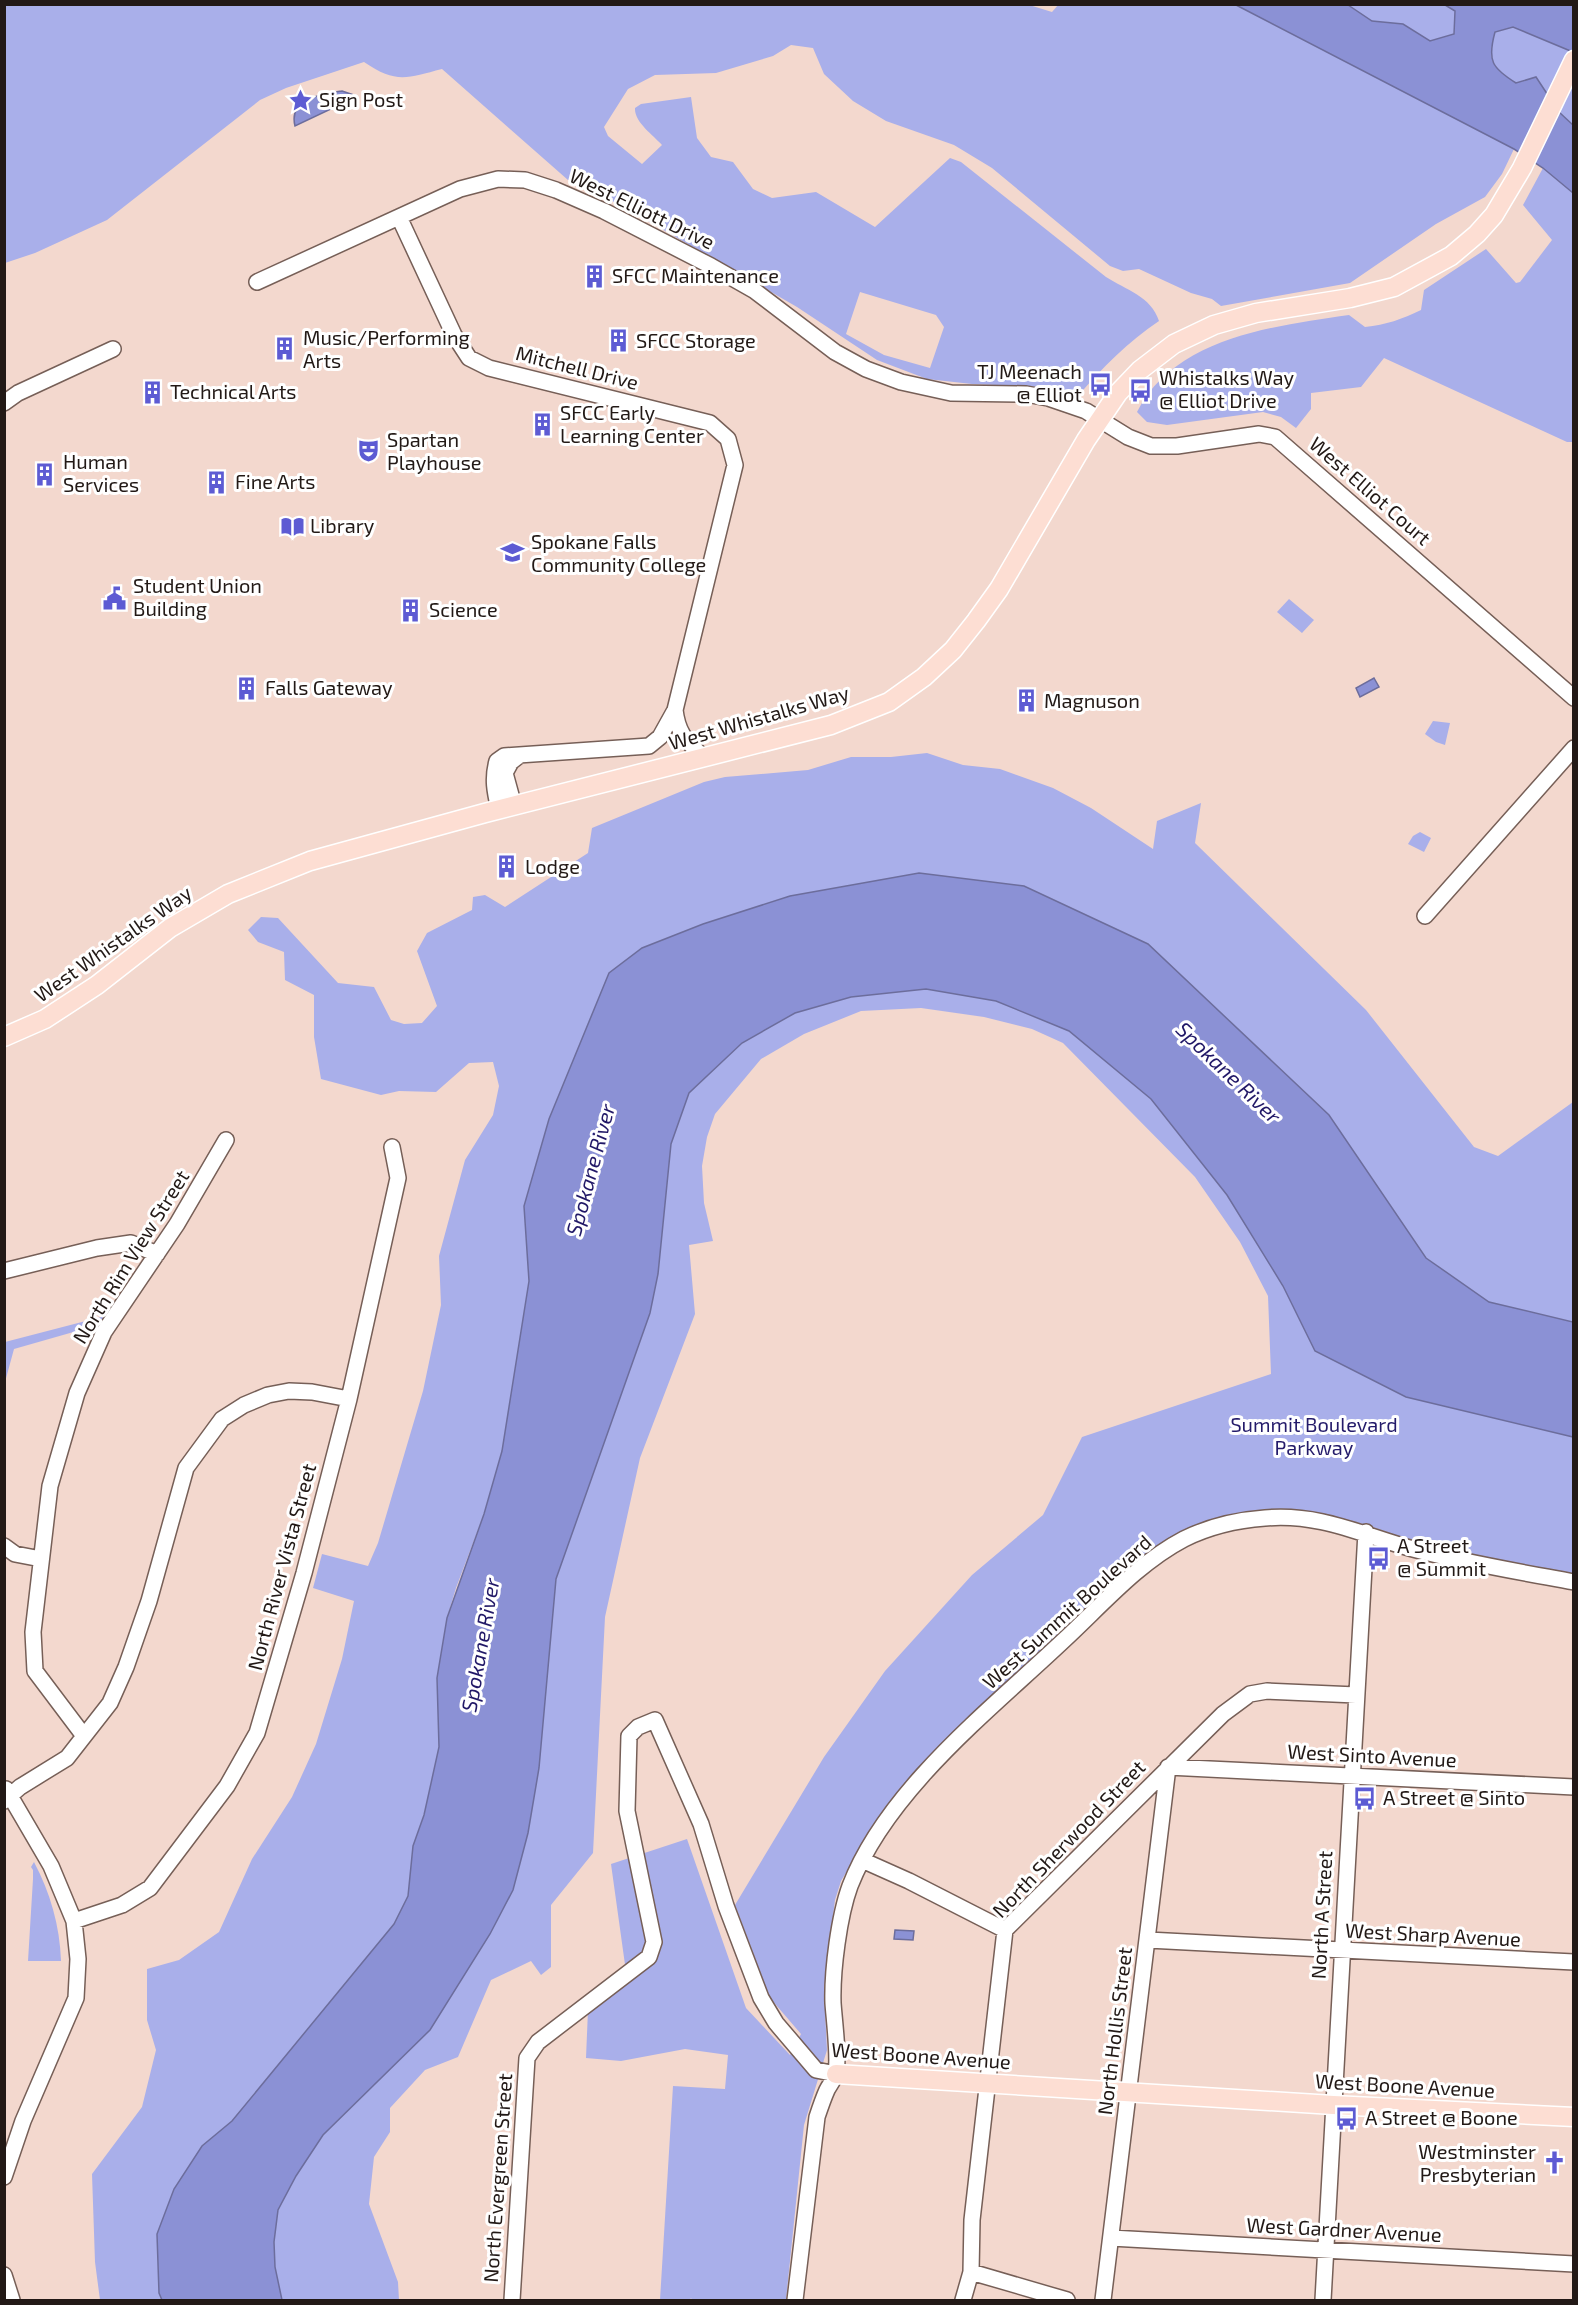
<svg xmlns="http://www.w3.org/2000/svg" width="1578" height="2305" font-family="'Exo 2',sans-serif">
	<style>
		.green { fill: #a9afea; fill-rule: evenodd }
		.water { fill: #8b91d5; stroke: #6c6d9c; stroke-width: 1.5 }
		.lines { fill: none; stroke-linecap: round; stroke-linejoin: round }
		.minor-casing { stroke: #765f57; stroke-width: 18 }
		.major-casing { stroke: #fff; stroke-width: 21 }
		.minor { stroke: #fff; stroke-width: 15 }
		.major { stroke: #fdded3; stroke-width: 18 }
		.labels { text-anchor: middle; stroke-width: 6; stroke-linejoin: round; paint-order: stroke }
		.poi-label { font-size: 20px; fill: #221916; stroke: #fff; text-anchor: start }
		.street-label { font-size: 20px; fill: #221916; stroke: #fff }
		.park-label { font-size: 20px; fill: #241b6a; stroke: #fff }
		.water-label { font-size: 21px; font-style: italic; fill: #211867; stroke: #fff }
	</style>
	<rect width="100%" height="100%" fill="#f3d8ce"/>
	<path class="green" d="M1026,4L1052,12L1059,4L1236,5L1514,149L1502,174L1485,197L1436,224L1350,283L1221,306L1212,299L1191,293L1139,269L1123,271L1110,266L992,168L954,145L886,121L853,101L824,74L813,48L791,45L773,56L716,73L655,75L628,89L604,127L608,136L642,164L662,145C653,135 634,122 635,108L641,104L691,97L697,138L711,157L733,162L753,189L772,198L816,192L875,227L950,158L961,162L1106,277C1126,290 1151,296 1159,321C1128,342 1103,367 1078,396L1038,387L972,384L927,379L877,360L797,307L620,205L568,180L442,69C407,78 396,84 364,62L286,88L260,100L107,220L35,253L5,263L4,5ZM860,292L936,315L944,327L930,368L884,355L846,334Z
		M1348,5H1445L1455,11L1454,34L1430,41L1403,24L1372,21Z
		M1513,27L1573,52V125L1559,112L1536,77L1516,83C1493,69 1487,60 1495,32Z
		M1543,168L1573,193V442H1567L1384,358L1361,387L1311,393V409L1296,428L1281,417L1263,412L1167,425L1147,422L1137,412C1175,337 1275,326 1349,315L1365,327C1386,325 1402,319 1421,310L1424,290L1486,249L1516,283L1520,282L1552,240L1523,205Z
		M1289,599L1314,620L1302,633L1277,612Z
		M1433,721L1450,723L1445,745L1436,742L1425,734Z
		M927,753L963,765L1000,769L1053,788L1091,808L1153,849L1157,821L1201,803L1195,843L1366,1010L1474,1147L1498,1156L1573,1102V1322L1489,1302L1426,1258L1329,1115L1148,944L1024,886L919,873L790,896L703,924L642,948L609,973L549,1119L524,1206L529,1281L502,1451L484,1514L456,1588L447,1618L437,1678L439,1747L424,1815L413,1846L408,1896L394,1924L232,2121L202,2146L174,2189L157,2234L159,2293L162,2300H100L95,2262L92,2174L142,2107L156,2050L147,2020V1969L179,1960L219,1932L252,1859L292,1797L316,1744L342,1659L354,1601L313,1588L322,1554L368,1566L378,1543L423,1391L441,1305L439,1256L465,1160L493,1115L499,1086L493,1062L469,1063L436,1092L399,1091L381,1095L321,1079L314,1037V995L285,980L284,952L258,942L248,930L261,917L278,918L338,983L374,987L391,1020L404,1024L422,1023L437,1006L417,951L427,933L472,910L473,897L485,895L505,907L588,853L592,828L704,782L725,777L808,770L851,757H891Z
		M1420,832L1431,838L1424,852L1408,844L1413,836Z
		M926,989L996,1001L1069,1031L1151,1099L1227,1195L1283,1286L1315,1351L1406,1397L1573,1437V1574C1526,1565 1478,1557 1431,1546C1403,1539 1376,1527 1348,1520C1263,1499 1192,1517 1123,1572L955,1731L876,1823L841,1881L835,1900L824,1990L827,2050L804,2125L786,2300H692L691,2298L690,2300H660L673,2086L725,2089L728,2055L685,2049L621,2061L586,2058L588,2010L627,1979L611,1864L687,1839L746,2008L790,2055L801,2034L770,1998L735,1905L824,1757L885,1671L972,1575L1043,1515L1082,1437L1271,1374L1268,1296L1240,1242L1195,1177L1063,1043L1032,1029L984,1017L921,1008L861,1011L804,1034L761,1059L715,1114L707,1137L702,1166L704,1203L713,1241L689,1245L695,1314L640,1458L605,1617L593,1853L551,1905V1967L541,1975L531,1961L491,1980L458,2057L425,2070L390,2108V2132L374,2157L369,2204L398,2282L399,2300H282L275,2267L274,2242L278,2210L296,2176L323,2135L430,2030L552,1617L556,1579L650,1313L658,1274L671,1144L689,1093L742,1043L795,1013L851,997Z
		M105,1316L98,1325L14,1349L5,1382V1342Z
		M34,1862C50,1892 60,1926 61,1961H28L33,1879V1870L31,1867Z"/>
	<path class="water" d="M1236,5H1348L1372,21L1403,24L1430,41L1454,34L1455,11L1445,5H1573V52L1513,27L1495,32C1487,61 1492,68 1516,83L1536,77L1559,112L1573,125V193L1543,168L1514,149Z
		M342,91L354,95V98L295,126C288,98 322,94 342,91Z
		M1374,678L1379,687L1360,697L1356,688Z
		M919,873L1024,886L1148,944L1329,1115L1426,1258L1489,1302L1573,1322V1437L1406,1397L1315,1351L1283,1286L1227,1195L1151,1099L1069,1031L996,1001L926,989L851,997L795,1013L742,1043L689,1093L671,1144L658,1274L650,1313L556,1579L539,1768L528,1833L513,1890L490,1934L430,2030L323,2135L296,2176L278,2210L274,2242L275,2267L282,2300H162L159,2293L157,2234L174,2189L202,2146L232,2121L394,1924L408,1896L413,1846L424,1815L439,1747L437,1678L447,1618L484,1514L502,1451L529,1281L524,1206L549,1119L609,973L642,948L703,924L790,896Z
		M895,1930L914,1931L913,1940L894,1939Z"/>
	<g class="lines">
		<defs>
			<path id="minor" d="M399,217L454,335L469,358L489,368L710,423L728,439L735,465L675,710L660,737L649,746L504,756L497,761C492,779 495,792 499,810
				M257,282L460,189L498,179L525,180L556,190L604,211L711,266L755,291L835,352L866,369L901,382L951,393L1026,394L1048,398L1086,411L1128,437L1151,446H1177L1259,434L1275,437L1574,698
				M4,403L18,393L113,349
				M675,710C678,735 687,741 704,758
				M514,806L505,773L511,762L520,755
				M1425,916L1574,748
				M4,1271L97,1248L131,1243L157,1254
				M4,1546L15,1554L41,1559
				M84,1736L35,1671L33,1632L50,1486L77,1393L104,1332L177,1224L226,1140
				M4,1801L20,1787L67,1758L110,1703L126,1667L149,1601L186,1468L222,1419L244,1405L268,1395L289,1391L312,1392L349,1399
				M862,1860L909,1881L1005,1930
				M74,1921L122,1905L150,1888L227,1786L257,1733L304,1573L349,1399L398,1178L392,1147
				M1148,1940L1574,1962
				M4,2177L23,2121L76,1998L78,1959L74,1921L51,1866L6,1789
				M1111,2238L1574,2264
				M971,2272L1067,2300
				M4,2275L12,2300
				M512,2300L527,2058L538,2042L649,1957L654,1942L627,1811L629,1736L638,1727L655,1720L701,1824L726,1906L761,1998L776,2023L816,2070L836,2074
				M795,2300L817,2117C820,2108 823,2099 827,2090C829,2086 833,2081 835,2076C840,2064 834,2019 833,2003C832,1971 839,1916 850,1886C887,1790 990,1710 1063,1641C1101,1606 1138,1563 1184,1539C1208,1527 1238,1520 1265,1518C1320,1513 1362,1535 1413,1549C1466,1563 1520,1572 1574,1582
				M963,2300L971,2272L972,2220L1005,1930L1223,1714L1250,1694L1267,1691L1356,1695
				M1103,2300L1168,1767L1574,1787
				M1323,2300L1366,1532"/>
			<path id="major" d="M4,1037L45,1019L97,985L170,928L228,894L310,861L485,813L831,725L889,702L924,677L953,650L976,621L999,589L1086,440L1118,393L1140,370L1174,344L1214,325L1256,313L1350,298L1394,287L1451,256L1477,234L1494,215L1522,168L1574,60
				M836,2074L1333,2105L1574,2117"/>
		</defs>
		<use href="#minor" class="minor-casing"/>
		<use href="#major" class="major-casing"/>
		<use href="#minor" class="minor"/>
		<use href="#major" class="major"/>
	</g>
	<defs>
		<symbol id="sight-bare" viewBox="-9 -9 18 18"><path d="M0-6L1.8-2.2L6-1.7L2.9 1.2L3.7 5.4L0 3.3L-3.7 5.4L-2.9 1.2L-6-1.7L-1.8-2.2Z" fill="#5d5bd3" stroke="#fff" stroke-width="2.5" paint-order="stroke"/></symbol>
		<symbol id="building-bare" viewBox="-9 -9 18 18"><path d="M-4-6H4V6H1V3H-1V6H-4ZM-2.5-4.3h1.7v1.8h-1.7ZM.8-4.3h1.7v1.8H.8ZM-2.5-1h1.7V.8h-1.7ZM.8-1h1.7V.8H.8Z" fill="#5d5bd3" stroke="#fff" stroke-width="2.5" paint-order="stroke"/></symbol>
		<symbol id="bus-bare" viewBox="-9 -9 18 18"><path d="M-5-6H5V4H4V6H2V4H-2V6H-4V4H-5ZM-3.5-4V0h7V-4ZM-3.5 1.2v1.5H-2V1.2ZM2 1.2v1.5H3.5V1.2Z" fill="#5d5bd3" stroke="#fff" stroke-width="2.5" paint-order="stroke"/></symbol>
		<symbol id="theatre-bare" viewBox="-9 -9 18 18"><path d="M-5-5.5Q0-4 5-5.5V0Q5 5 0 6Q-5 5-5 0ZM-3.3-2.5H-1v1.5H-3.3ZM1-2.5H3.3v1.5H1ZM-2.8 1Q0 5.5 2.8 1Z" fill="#5d5bd3" stroke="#fff" stroke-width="2.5" paint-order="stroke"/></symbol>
		<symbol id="library-bare" viewBox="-9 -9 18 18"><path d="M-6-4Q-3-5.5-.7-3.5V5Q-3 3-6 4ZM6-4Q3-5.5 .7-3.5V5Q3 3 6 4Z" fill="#5d5bd3" stroke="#fff" stroke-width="2.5" paint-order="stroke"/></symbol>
		<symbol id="university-bare" viewBox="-9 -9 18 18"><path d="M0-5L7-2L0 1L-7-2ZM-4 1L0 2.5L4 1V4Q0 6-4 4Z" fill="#5d5bd3" stroke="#fff" stroke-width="2.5" paint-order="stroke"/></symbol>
		<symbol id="civic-bare" viewBox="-9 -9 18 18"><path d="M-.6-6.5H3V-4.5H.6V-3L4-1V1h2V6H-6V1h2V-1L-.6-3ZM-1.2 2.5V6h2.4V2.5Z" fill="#5d5bd3" stroke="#fff" stroke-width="2.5" paint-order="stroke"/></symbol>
		<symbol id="church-bare" viewBox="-9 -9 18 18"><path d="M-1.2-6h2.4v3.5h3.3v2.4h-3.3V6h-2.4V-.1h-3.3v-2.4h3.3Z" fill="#5d5bd3" stroke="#fff" stroke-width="2.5" paint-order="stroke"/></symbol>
	</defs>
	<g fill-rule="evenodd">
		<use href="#sight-bare" x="284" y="84" width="33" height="33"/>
		<use href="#building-bare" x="578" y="260" width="33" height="33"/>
		<use href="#building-bare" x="602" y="324" width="33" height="33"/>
		<use href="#building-bare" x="268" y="332" width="33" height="33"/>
		<use href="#bus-bare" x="1084" y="368" width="33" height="33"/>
		<use href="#bus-bare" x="1124" y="374" width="33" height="33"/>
		<use href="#building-bare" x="136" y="376" width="33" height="33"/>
		<use href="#building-bare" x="526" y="408" width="33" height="33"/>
		<use href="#theatre-bare" x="352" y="434" width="33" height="33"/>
		<use href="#building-bare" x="28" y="458" width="33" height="33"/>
		<use href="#building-bare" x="200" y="466" width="33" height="33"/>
		<use href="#library-bare" x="276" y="510" width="33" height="33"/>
		<use href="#university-bare" x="496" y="536" width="33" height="33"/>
		<use href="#civic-bare" x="98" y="582" width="33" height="33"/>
		<use href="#building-bare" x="394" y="594" width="33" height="33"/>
		<use href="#building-bare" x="230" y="672" width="33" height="33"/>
		<use href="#building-bare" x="1010" y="684" width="33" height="33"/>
		<use href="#building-bare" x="490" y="850" width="33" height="33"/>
		<use href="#bus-bare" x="1362" y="1542" width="33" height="33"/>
		<use href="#bus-bare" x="1348" y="1782" width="33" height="33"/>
		<use href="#bus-bare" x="1330" y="2102" width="33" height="33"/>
		<use href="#church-bare" x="1538" y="2146" width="33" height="33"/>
	</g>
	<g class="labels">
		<g class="poi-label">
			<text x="319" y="107">Sign Post</text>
			<text x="612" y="283">SFCC Maintenance</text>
			<text x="303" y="345">Music/Performing<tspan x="303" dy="23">Arts</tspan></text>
			<text x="636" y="348">SFCC Storage</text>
			<text x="1082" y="379" text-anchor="end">TJ Meenach<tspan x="1082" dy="23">@ Elliot</tspan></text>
			<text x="1159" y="385">Whistalks Way<tspan x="1159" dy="23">@ Elliot Drive</tspan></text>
			<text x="170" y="399">Technical Arts</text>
			<text x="560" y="420">SFCC Early<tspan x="560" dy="23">Learning Center</tspan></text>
			<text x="387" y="447">Spartan<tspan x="387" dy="23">Playhouse</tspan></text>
			<text x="63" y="469">Human<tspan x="63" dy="23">Services</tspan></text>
			<text x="235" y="489">Fine Arts</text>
			<text x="310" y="533">Library</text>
			<text x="531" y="549">Spokane Falls<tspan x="531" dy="23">Community College</tspan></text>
			<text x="133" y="593">Student Union<tspan x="133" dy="23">Building</tspan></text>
			<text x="429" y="617">Science</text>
			<text x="265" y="695">Falls Gateway</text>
			<text x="1044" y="708">Magnuson</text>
			<text x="525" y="874">Lodge</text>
			<text x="1397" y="1553">A Street<tspan x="1397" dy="23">@ Summit</tspan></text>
			<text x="1383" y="1805">A Street @ Sinto</text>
			<text x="1365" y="2125">A Street @ Boone</text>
			<text x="1536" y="2159" text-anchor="end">Westminster<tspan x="1536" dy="23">Presbyterian</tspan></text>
		</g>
		<g class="street-label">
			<text transform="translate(642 209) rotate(26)" y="7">West Elliott Drive</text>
			<text transform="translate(577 368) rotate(14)" y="7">Mitchell Drive</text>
			<text transform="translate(1370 491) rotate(41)" y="7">West Elliot Court</text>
			<text transform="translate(759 718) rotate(-16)" y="7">West Whistalks Way</text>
			<text transform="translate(113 944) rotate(-35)" y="7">West Whistalks Way</text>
			<text transform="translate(131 1257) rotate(-58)" y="7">North Rim View Street</text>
			<text transform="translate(282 1567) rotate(-75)" y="7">North River Vista Street</text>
			<text transform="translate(1067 1612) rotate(-42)" y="7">West Summit Boulevard</text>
			<text transform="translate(1372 1756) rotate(3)" y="7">West Sinto Avenue</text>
			<text transform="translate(1069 1839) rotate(-46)" y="7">North Sherwood Street</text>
			<text transform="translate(1322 1915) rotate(-87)" y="7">North A Street</text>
			<text transform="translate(1433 1935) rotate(3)" y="7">West Sharp Avenue</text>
			<text transform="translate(1115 2031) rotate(-83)" y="7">North Hollis Street</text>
			<text transform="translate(921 2056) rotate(4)" y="7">West Boone Avenue</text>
			<text transform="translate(1405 2086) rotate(3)" y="7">West Boone Avenue</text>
			<text transform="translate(498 2178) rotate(-86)" y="7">North Evergreen Street</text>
			<text transform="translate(1344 2230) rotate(3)" y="7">West Gardner Avenue</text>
		</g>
		<g class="park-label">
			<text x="1314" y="1432">Summit Boulevard<tspan x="1314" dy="23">Parkway</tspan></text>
		</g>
		<g class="water-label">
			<text transform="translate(1228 1073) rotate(44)" y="7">Spokane River</text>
			<text transform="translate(591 1170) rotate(-75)" y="7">Spokane River</text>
			<text transform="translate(481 1645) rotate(-80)" y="7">Spokane River</text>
		</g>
	</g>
	<rect width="1578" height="2305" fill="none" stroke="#221916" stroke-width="12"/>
</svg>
